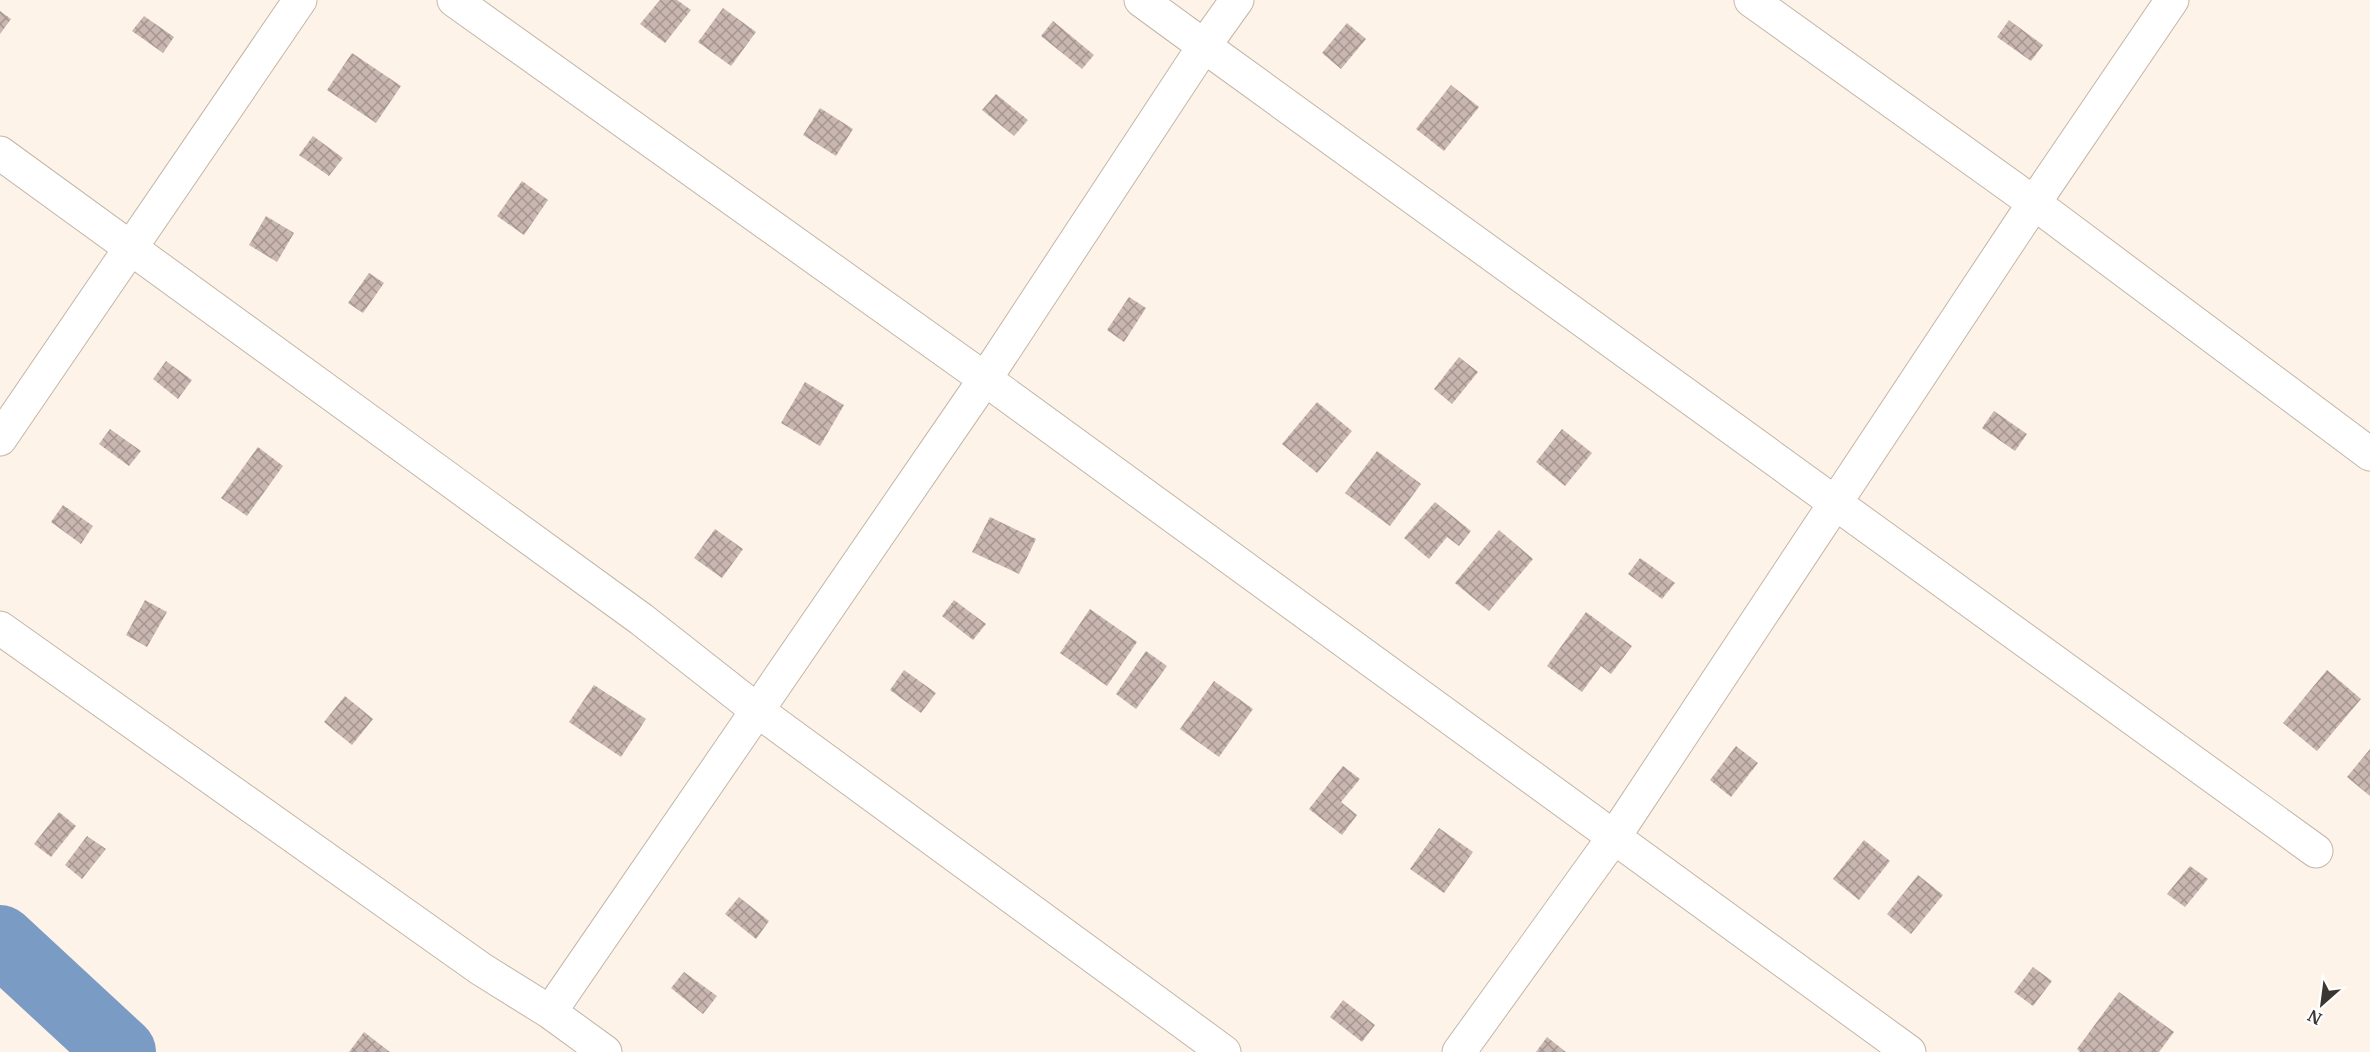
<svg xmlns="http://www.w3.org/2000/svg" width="2370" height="1052" font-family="Merriweather,serif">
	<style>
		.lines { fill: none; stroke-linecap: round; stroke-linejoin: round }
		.river { stroke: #7a9bc3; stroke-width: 70 }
		.building { fill: url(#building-cross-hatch) }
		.minor-casing { stroke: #c3b6a8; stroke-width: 35 }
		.minor { stroke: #fff; stroke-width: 33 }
	</style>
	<defs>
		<pattern id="building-cross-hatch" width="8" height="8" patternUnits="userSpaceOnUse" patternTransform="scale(1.5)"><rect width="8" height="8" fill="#c9b6b0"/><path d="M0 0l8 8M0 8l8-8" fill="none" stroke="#a49590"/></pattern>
	</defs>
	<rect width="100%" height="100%" fill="#fef3e8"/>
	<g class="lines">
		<path class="river" d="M0,940L121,1052"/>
	</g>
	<path class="building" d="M660,0H677L691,10L665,43L640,24Z
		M723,8L756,32L731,66L698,42Z
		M0,11L11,19L0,34Z
		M144,16L174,37L163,53L132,31Z
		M2009,20L2043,45L2031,61L1997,37Z
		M1053,21L1094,55L1082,69L1041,36Z
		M1347,23L1366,39L1341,69L1322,53Z
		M352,53L401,86L376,123L327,90Z
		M1451,85L1479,107L1444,151L1416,129Z
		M996,94L1028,120L1014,136L982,110Z
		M820,108L853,129L836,156L803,135Z
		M313,136L343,158L329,176L299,155Z
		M522,181L548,200L524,235L497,216Z
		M266,216L294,233L277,262L249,245Z
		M369,273L384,283L363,313L348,303Z
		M1129,297L1146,308L1124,342L1107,330Z
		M1459,357L1478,372L1452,404L1434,389Z
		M166,361L192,380L178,399L153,379Z
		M805,382L844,405L820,446L781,423Z
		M1317,402L1352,431L1317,473L1282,444Z
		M1994,411L2027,434L2015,451L1982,428Z
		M110,429L141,451L129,466L99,444Z
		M1562,429L1592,453L1565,486L1536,462Z
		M258,447L283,466L247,516L221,498Z
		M1377,451L1421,484L1390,526L1345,493Z
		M1435,502L1471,531L1459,546L1447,537L1429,559L1404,538Z
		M63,505L93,526L81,544L51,522Z
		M990,517L1036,539L1019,574L972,552Z
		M715,529L743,549L722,578L694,558Z
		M1499,530L1533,559L1489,611L1455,583Z
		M1640,558L1675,583L1662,599L1628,574Z
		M145,600L167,612L147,647L126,635Z
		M954,600L986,624L973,640L942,616Z
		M1090,609L1137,642L1107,686L1060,653Z
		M1586,612L1632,646L1611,674L1601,666L1582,692L1547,666Z
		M1146,651L1167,666L1136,709L1116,694Z
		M904,670L936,693L921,713L890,690Z
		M2327,670L2361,699L2317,751L2283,723Z
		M1214,681L1253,709L1219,757L1180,729Z
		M594,685L646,719L621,757L569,722Z
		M345,696L373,719L352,745L324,722Z
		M1736,746L1758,763L1731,797L1710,780Z
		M2370,749V796L2347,777Z
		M1343,766L1360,779L1341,802L1357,815L1342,835L1309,809Z
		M59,812L76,826L51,857L34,844Z
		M1439,828L1473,852L1444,893L1410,869Z
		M87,836L106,849L82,879L65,865Z
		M1864,840L1890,861L1859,900L1833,879Z
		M2190,866L2208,879L2185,907L2167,894Z
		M1918,875L1943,895L1911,934L1887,914Z
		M739,897L769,921L756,939L725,914Z
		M2033,967L2052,981L2033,1006L2014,992Z
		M684,972L717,996L703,1014L671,988Z
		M2119,992L2174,1032L2159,1052H2080L2077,1049Z
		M1343,1000L1375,1025L1362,1042L1330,1017Z
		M364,1032L390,1052H349Z
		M1547,1037L1566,1052H1536Z"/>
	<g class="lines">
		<defs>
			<path id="minor" d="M454,0L985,379L1909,1052
				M1141,0L1204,46L1237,0
				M1751,0L2034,203L2370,454
				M0,153L641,619L758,711L1224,1052
				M0,439L300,0
				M0,628L481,969L550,1012L605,1052
				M550,1012L985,379L1204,46L2316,851
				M1459,1052L1614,837L2034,203L2172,0"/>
		</defs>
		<use href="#minor" class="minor-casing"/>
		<use href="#minor" class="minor"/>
	</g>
	<g transform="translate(2322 1004) rotate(208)" stroke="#ffffff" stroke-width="4.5" paint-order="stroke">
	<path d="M0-4.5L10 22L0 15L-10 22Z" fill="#3c3631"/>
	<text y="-9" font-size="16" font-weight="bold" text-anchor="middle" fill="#3c3631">N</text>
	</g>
</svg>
